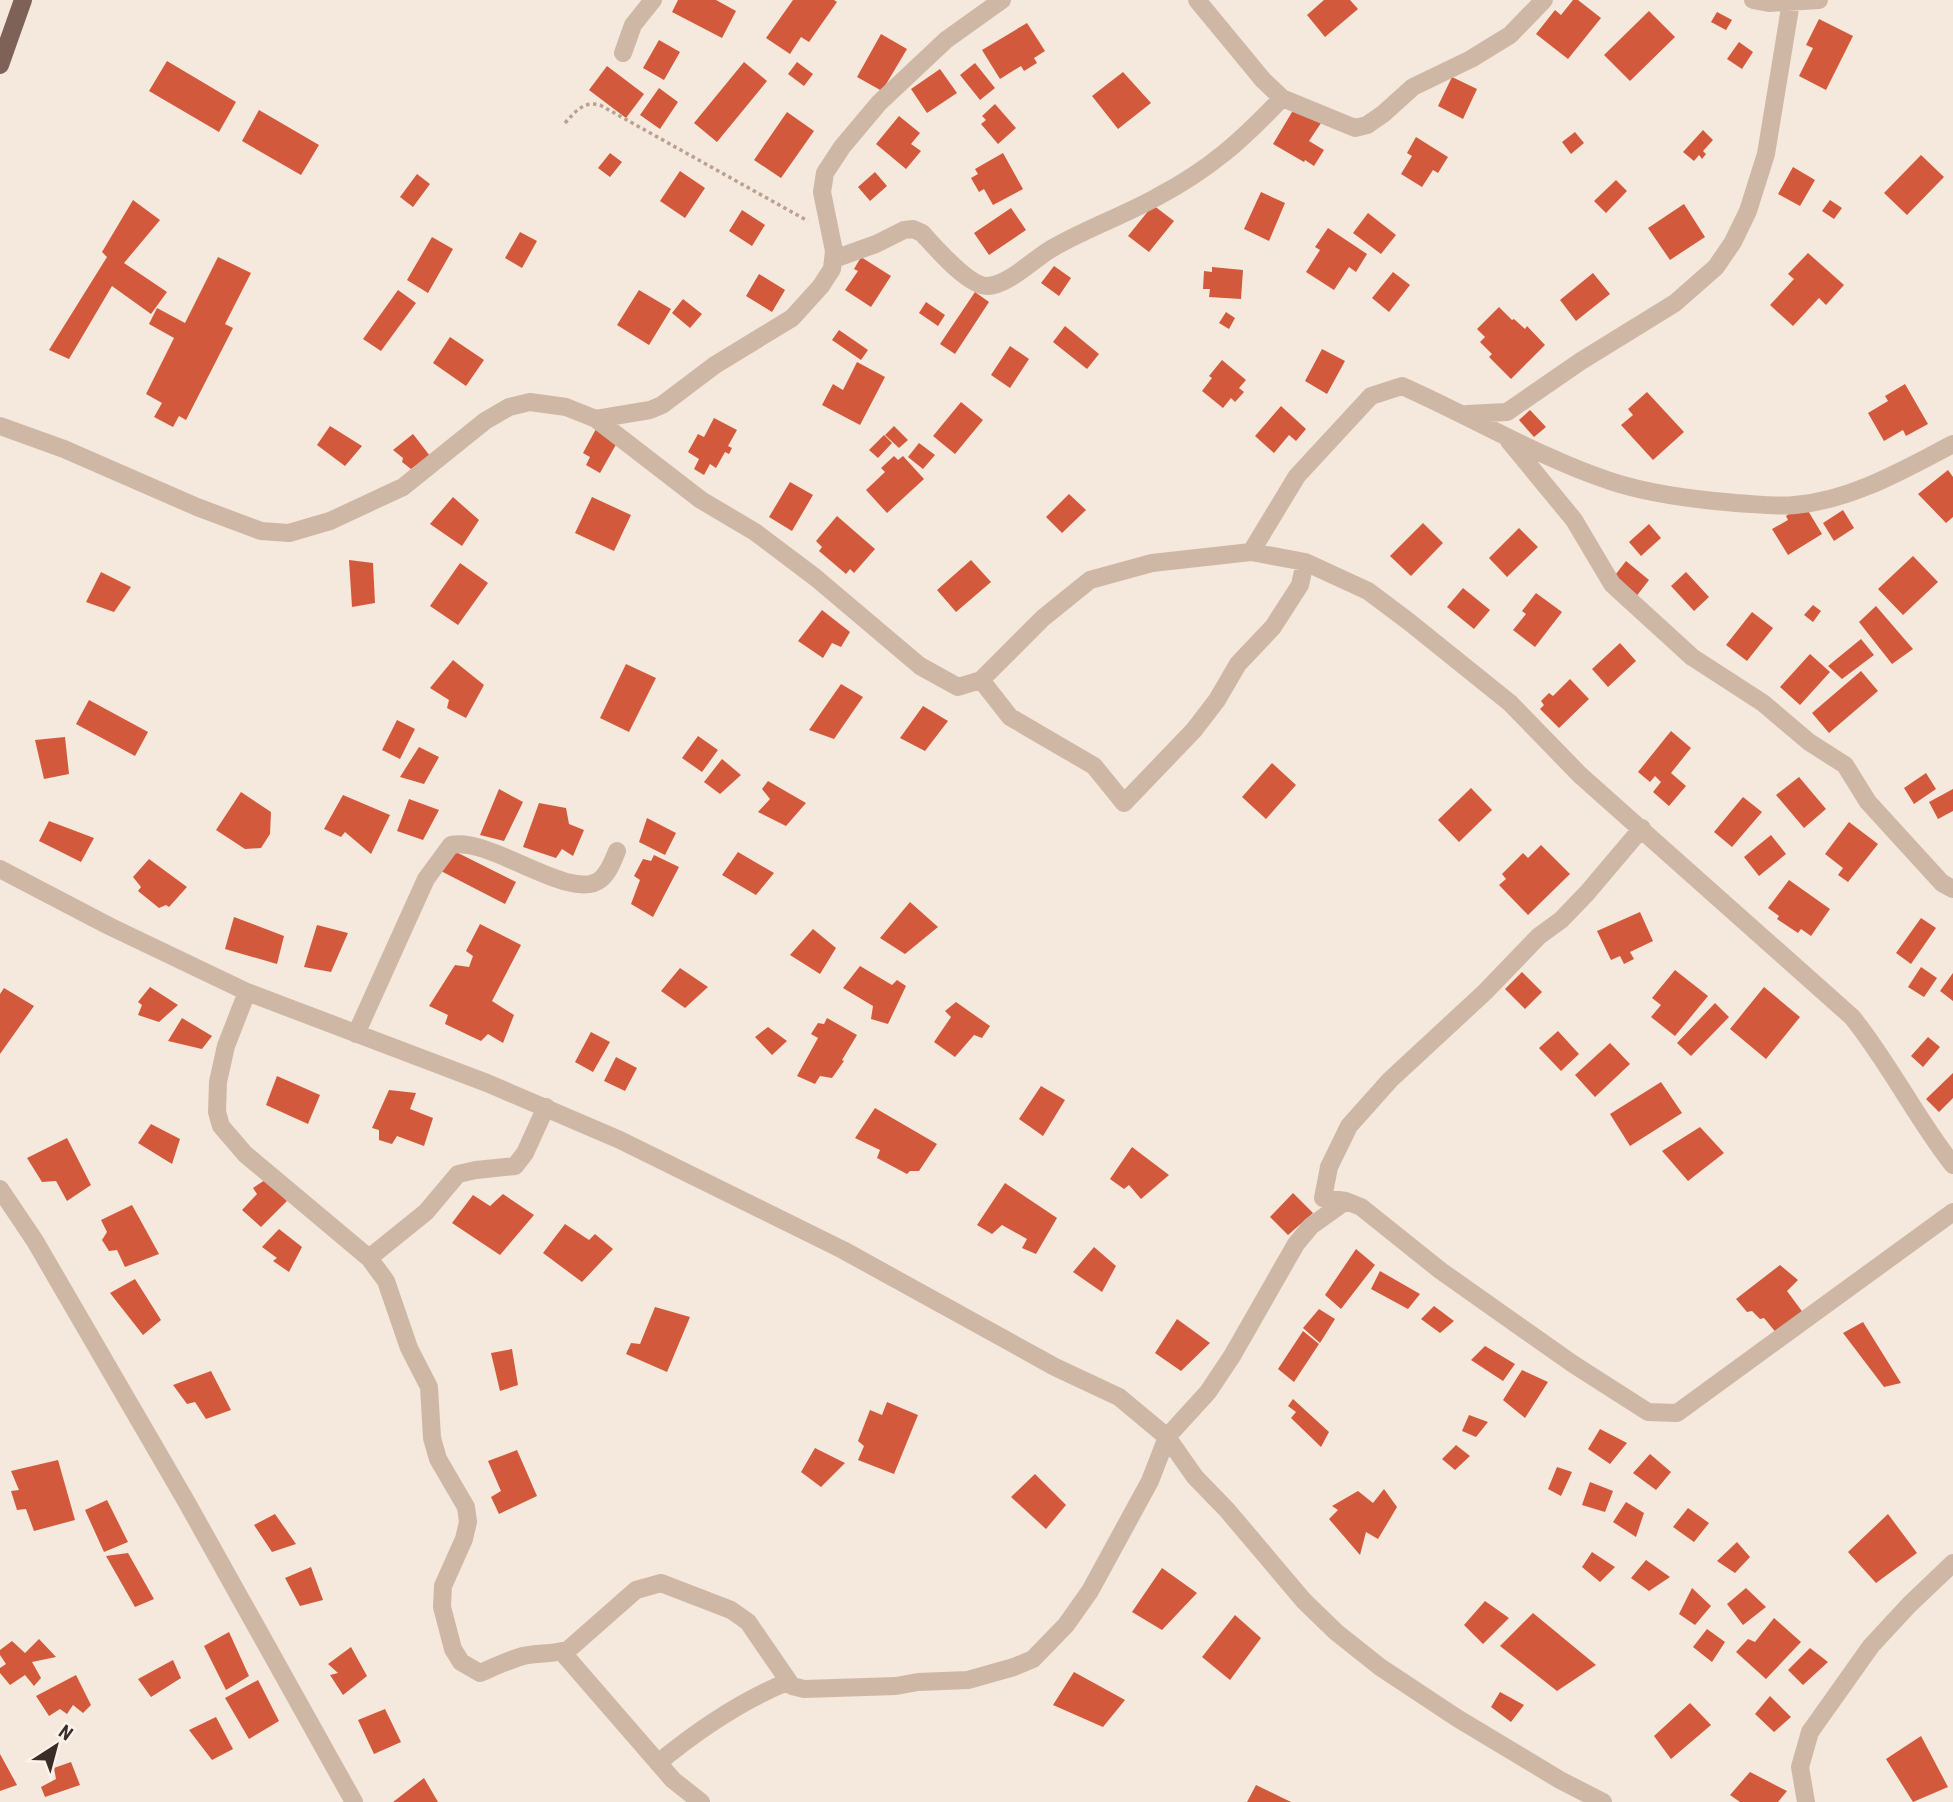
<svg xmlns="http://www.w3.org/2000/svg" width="1953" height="1802" font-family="'Roboto Condensed',sans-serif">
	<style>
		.building { fill: #d3593c }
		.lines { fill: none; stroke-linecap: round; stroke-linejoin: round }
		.path { stroke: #bba090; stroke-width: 3.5; stroke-dasharray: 3.5 3.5; stroke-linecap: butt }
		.minor { stroke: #cfb7a6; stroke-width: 18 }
		.primary { stroke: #7e6257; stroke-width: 18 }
	</style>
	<rect width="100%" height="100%" fill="#f5e8dc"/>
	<path class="building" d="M678,0H716L736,11L722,38L672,12Z
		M793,0H834L837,2L809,42L801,37L790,54L766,38Z
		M1324,0H1350L1358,9L1325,37L1307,15Z
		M1573,0H1578L1601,18L1568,59L1536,34L1555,10L1561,15Z
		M1649,11L1675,37L1630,81L1604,55Z
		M1717,12L1732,20L1726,30L1711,22Z
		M1819,19L1853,36L1826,90L1799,76L1813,48L1806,45Z
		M1027,23L1045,51L1034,58L1037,63L1024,71L1021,66L1000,79L982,50Z
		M881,34L907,49L882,91L857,77Z
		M659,40L680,52L664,80L643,68Z
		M1739,42L1753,52L1742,69L1727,59Z
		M167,61L236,102L219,132L149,91Z
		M744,62L767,81L717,142L694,123Z
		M797,62L813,74L804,86L788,74Z
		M975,63L995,88L980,100L960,75Z
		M607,66L644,94L626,118L589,90Z
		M940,69L957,93L927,113L911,89Z
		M1123,72L1151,103L1118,129L1092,96Z
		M1452,77L1477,89L1463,119L1438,106Z
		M659,88L678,102L660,129L640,115Z
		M995,104L1016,128L998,144L981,124L986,120L982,116Z
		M1295,107L1321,123L1309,141L1324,150L1314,166L1305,160L1304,162L1273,144Z
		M259,110L319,145L301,175L242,141Z
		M787,112L814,131L781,178L754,160Z
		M899,116L920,133L911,144L921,151L906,169L876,144Z
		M1703,130L1713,140L1703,151L1706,154L1702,159L1699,155L1694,161L1683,152Z
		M1575,132L1584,143L1571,154L1562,142Z
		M1416,137L1448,157L1438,173L1433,170L1422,187L1401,174L1412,156L1407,153Z
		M610,153L622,162L610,177L598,168Z
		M1003,153L1023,189L993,205L984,189L979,192L971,178L978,174L975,169Z
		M1921,155L1944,177L1907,215L1884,193Z
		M1793,167L1815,180L1800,206L1778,194Z
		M680,171L705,188L685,218L660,201Z
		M875,172L887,186L870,201L858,187Z
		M417,174L430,184L413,207L400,197Z
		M1616,180L1627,191L1606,213L1594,201Z
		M1261,192L1285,203L1269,241L1244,229Z
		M133,200L160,220L124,263L167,292L151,314L112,286L69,359L49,350L107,257L102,252Z
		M1830,200L1842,208L1834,219L1822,211Z
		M1684,204L1705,237L1670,260L1648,228Z
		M1153,205L1174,221L1149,252L1128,236Z
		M1011,208L1026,230L989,255L974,233Z
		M742,210L765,225L752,246L729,231Z
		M1368,213L1396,235L1381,254L1353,233Z
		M1328,228L1367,254L1356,272L1349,267L1334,290L1306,272L1320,250L1315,247Z
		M520,232L537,241L522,268L505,258Z
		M432,237L453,249L428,293L407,280Z
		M1808,253L1844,285L1826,305L1819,298L1793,326L1770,305L1794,279L1788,274Z
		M218,257L251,273L225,324L233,328L186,420L179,416L173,427L154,417L162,403L146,394L174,338L149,324L157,308L185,323Z
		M861,257L891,276L871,307L845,290L858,271L854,269Z
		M1054,266L1071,278L1059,296L1041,283Z
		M1212,267L1243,270L1241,299L1209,297L1210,289H1203L1204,271L1212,272Z
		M1393,272L1410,285L1389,312L1372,298Z
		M1593,273L1610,294L1576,321L1560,300Z
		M759,274L785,290L772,312L746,296Z
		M398,290L416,303L381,351L363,339Z
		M639,290L671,309L649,345L617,325Z
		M975,292L989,302L955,354L940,344Z
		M683,299L702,314L690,328L672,313Z
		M926,302L945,315L938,326L919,313Z
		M1499,307L1512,320L1514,319L1525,329L1527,326L1545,345L1511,379L1489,357L1492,354L1480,342L1485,337L1477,329Z
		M1226,312L1235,318L1229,329L1219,323Z
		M1065,326L1099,354L1087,369L1053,342Z
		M839,330L868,350L861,360L832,340Z
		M450,337L484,360L466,386L433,363Z
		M1010,346L1029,359L1010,388L991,375Z
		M1322,349L1345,361L1327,394L1305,381Z
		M1222,360L1246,380L1239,388L1244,392L1235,402L1231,398L1223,408L1202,391L1212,378L1209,376Z
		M857,362L885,377L860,425L822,405L833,384L843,390Z
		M1905,384L1928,424L1906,436L1903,430L1884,441L1868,413L1888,401L1885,396Z
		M1647,392L1684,432L1653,460L1621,425L1633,415L1628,409Z
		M961,402L983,420L955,454L933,436Z
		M1281,406L1306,429L1296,441L1289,435L1274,453L1255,436Z
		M1530,410L1546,427L1534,437L1519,420Z
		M714,418L737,430L728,446L732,448L729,454L725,452L716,468L710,464L704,475L694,469L699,459L688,452L698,434L704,437Z
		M330,426L362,446L345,466L317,445Z
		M894,426L908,440L899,448L885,435Z
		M596,429L618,441L600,473L586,465L590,457L583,453Z
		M413,434L430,456L411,469L402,462L403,458L393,450Z
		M884,435L892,443L878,458L869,450Z
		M919,443L935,455L923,469L908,457Z
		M894,456L898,460L903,456L924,479L887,513L866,490L885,472L881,468Z
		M1948,470L1953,477V517L1946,523L1918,494Z
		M790,482L813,495L792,531L769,517Z
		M1069,494L1086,510L1062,533L1046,517Z
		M453,497L479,520L462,546L430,524Z
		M592,497L631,515L614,551L575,533Z
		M1804,504L1822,534L1788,555L1772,529L1788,520L1786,516Z
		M1843,510L1854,528L1834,541L1823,523Z
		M837,516L875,549L854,573L850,569L846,574L819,551L822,547L816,541Z
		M1423,523L1443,543L1411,576L1390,556Z
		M1649,524L1661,538L1641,556L1629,542Z
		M1519,528L1538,547L1507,577L1489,558Z
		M1913,556L1938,582L1903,615L1878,589Z
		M349,560L373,563L375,603L352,607Z
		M971,560L991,582L956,612L937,590Z
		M1626,561L1649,580L1635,598L1612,579Z
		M460,563L488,583L458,625L430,606Z
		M101,572L131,587L114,612L86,602Z
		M1686,572L1709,597L1694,611L1671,586Z
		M1463,588L1490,610L1474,629L1447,607Z
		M1536,593L1562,612L1535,647L1513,630L1526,614L1522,611Z
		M1813,605L1821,611L1813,622L1804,615Z
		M1876,606L1913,649L1892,664L1859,622Z
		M822,610L850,632L841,647L832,643L823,658L798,641Z
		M1752,612L1773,628L1747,661L1726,645Z
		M1861,639L1874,655L1842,679L1828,666Z
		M1620,643L1636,661L1608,687L1592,669Z
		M1810,654L1830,672L1800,705L1780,687Z
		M453,660L484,685L466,718L447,708L449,700L430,688Z
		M626,664L656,678L629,732L600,718Z
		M1861,671L1878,691L1829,733L1812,713Z
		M1570,679L1589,699L1559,728L1540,709L1544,705L1541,701L1549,693L1553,696Z
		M841,684L863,697L834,739L809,730Z
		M89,700L148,732L135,756L76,724Z
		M923,706L948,721L925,751L900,738Z
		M397,720L415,729L400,759L382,750Z
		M1671,731L1691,748L1671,773L1686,786L1669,806L1653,792L1661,782L1655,776L1650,782L1638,772Z
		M698,736L718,750L702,772L682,758Z
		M65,737L69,774L44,779L35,740Z
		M419,747L439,757L424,784L400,777Z
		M722,759L741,775L720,794L704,782Z
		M1272,763L1296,785L1266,819L1242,797Z
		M1926,773L1936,789L1914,804L1904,788Z
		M1799,777L1826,809L1804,828L1776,795Z
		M768,781L806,803L786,826L758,812L770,799L762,789Z
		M1471,788L1492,810L1459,842L1438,820Z
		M499,789L523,802L504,841L480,835Z
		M1953,789V811L1938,819L1929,802Z
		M241,792L271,812L270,834L261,848L245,849L216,830Z
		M343,795L390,815L371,854L345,832L341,837L324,829Z
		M1743,797L1762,812L1732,847L1714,832Z
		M409,799L439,810L423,840L397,831Z
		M539,803L566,808L569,824L584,830L573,856L562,849L556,858L523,847Z
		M647,818L676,833L665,855L639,842Z
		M49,821L94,838L81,862L39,841Z
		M1849,822L1878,844L1848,882L1838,875L1843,868L1825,854Z
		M1771,835L1786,854L1759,876L1744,857Z
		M1541,845L1570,874L1528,915L1499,885L1506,879L1502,874L1523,853L1528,858Z
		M456,852L516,882L505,904L439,870Z
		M738,852L774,873L756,895L722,875Z
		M654,855L679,867L653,917L631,904L640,880L634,876L643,859L651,861Z
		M149,859L187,887L169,907L166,905L159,908L138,891L141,887L133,877Z
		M1789,880L1830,909L1811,936L1801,929L1798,933L1777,919L1779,916L1768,908Z
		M910,902L938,927L905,954L880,938Z
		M1640,912L1653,941L1630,952L1634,959L1624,964L1620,956L1611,960L1597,931Z
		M234,917L284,936L277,964L225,949Z
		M1921,918L1936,928L1911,964L1896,953Z
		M480,924L521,945L492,1001L514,1015L503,1043L488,1034L481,1041L445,1024L448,1015L429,1006L455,965L469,967L473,956L466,951Z
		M317,925L348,933L331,972L304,967Z
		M813,929L836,948L820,974L790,955Z
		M860,966L892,985L897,980L906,986L888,1024L871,1019L873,1006L843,988Z
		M1921,967L1937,978L1924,997L1908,987Z
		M680,968L708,987L685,1008L661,991Z
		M1675,970L1708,996L1675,1036L1651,1017L1661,1005L1652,998Z
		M1522,972L1542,992L1525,1009L1505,989Z
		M1953,973V1001L1940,991Z
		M150,987L178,1005L159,1022L138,1015L142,1005L138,1002Z
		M1764,987L1800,1017L1766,1059L1730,1029Z
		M4,988L34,1006L0,1054V994Z
		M956,1002L990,1026L982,1038L974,1035L955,1057L934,1042L951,1017L945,1011Z
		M1715,1003L1729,1017L1691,1056L1677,1043Z
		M182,1018L212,1036L202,1049L168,1041Z
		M827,1018L857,1035L842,1060L844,1061L832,1078L820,1076L815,1084L797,1076L818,1038L811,1034L818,1023L824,1024Z
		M768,1027L787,1041L772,1055L755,1037Z
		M1558,1031L1579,1054L1561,1071L1539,1048Z
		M591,1032L610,1042L593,1072L575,1062Z
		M1928,1037L1940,1047L1923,1067L1911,1056Z
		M1610,1043L1630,1064L1595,1097L1575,1075Z
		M616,1057L637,1068L625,1091L604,1081Z
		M1953,1073V1098L1939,1112L1926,1099Z
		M277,1076L320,1095L308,1124L266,1105Z
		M1661,1082L1682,1113L1630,1146L1610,1114Z
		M1041,1086L1065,1100L1043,1136L1019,1119Z
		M389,1090L416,1093L410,1109L433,1118L424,1146L397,1136L392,1144L379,1140V1130L372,1128Z
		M875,1108L937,1144L919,1171H910L907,1174L877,1158L880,1150L855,1138Z
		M151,1124L180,1139L172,1164L138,1143Z
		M1700,1127L1724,1153L1688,1181L1662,1151Z
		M67,1138L91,1185L67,1201L56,1181L42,1182L27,1158Z
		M1132,1147L1169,1175L1141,1199L1129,1185L1124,1189L1110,1179Z
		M265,1180L287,1201L261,1227L242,1210L257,1194L253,1188Z
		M1005,1183L1057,1218L1036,1254L1022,1248L1027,1239L1002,1225L992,1234L977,1225Z
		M1293,1193L1313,1213L1288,1235L1270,1217Z
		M503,1194L534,1215L500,1255L452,1223L473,1195L490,1206Z
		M132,1205L159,1254L125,1267L117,1250L109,1251L102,1240L107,1232L101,1220Z
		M565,1224L589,1240L595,1234L613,1249L582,1282L543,1253Z
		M279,1229L302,1247L289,1272L273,1261L277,1258L262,1247Z
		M1094,1247L1116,1266L1102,1292L1073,1272Z
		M1356,1249L1375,1265L1341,1309L1325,1295Z
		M1780,1265L1798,1280L1787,1291L1804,1314L1778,1335L1764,1318L1760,1319L1752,1311L1747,1312L1736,1299Z
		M1380,1271L1420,1294L1408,1309L1371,1289Z
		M135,1279L161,1320L143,1335L110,1293Z
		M1434,1306L1454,1321L1440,1333L1421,1319Z
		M655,1307L690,1317L667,1372L626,1354L631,1343L640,1344Z
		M1319,1309L1335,1319L1320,1343L1303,1328Z
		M1177,1319L1210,1343L1181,1371L1155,1353Z
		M1863,1322L1901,1383L1884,1387L1843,1333Z
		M1303,1331L1319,1344L1294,1382L1278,1369Z
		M1485,1346L1515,1364L1503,1381L1471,1360Z
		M512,1349L518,1385L500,1391L491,1353Z
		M1522,1370L1548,1382L1525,1418L1503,1400Z
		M211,1371L231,1410L206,1419L195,1402L187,1404L173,1385Z
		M1293,1399L1329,1432L1321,1447L1291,1418L1296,1412L1288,1406Z
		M887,1402L918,1415L894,1474L858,1460L864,1446L858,1441L870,1410L882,1415Z
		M1469,1415L1488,1422L1476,1437L1462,1431Z
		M1600,1429L1627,1443L1610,1464L1588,1449Z
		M1456,1445L1470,1456L1455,1470L1442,1459Z
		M815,1448L845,1463L821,1487L801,1472Z
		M517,1450L537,1496L499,1514L491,1497L501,1491L488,1461Z
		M1650,1454L1671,1472L1656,1490L1633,1473Z
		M58,1460L75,1520L34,1531L26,1509L17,1510L11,1491L19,1490L11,1471Z
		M1557,1467L1572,1472L1561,1496L1548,1489Z
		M1035,1474L1066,1505L1046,1529L1011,1497Z
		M1590,1482L1613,1491L1605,1512L1582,1505Z
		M1384,1489L1397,1507L1378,1539L1366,1532L1360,1555L1329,1519L1338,1510L1332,1506L1358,1491L1373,1503Z
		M107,1500L128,1542L104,1552L85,1510Z
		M1626,1502L1644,1513L1636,1537L1613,1522Z
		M1688,1508L1709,1523L1694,1542L1673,1527Z
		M275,1514L296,1544L272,1552L254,1525Z
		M1888,1514L1917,1553L1876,1583L1848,1552Z
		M1737,1542L1750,1557L1735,1573L1717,1561Z
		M1592,1552L1615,1567L1600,1582L1582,1567Z
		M128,1553L154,1599L135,1607L106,1556Z
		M1646,1560L1670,1577L1649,1591L1631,1578Z
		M311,1567L323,1600L300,1606L285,1578Z
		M1162,1568L1197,1593L1162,1630L1132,1612Z
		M1692,1588L1711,1606L1695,1625L1679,1614Z
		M1746,1588L1766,1607L1743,1625L1727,1604Z
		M1485,1601L1509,1618L1483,1644L1464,1625Z
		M1533,1613L1596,1665L1557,1691L1500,1646Z
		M1235,1615L1261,1638L1230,1680L1202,1657Z
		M1774,1618L1801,1642L1766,1679L1736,1652L1748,1639L1755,1642Z
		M1707,1629L1725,1642L1712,1662L1693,1647Z
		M229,1632L249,1676L226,1690L204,1646Z
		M39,1639L56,1657L32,1662L41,1678L34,1686L25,1675L10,1685L0,1673V1668L6,1664L0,1655V1650L12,1641L25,1653Z
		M351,1647L367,1676L343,1695L330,1675L338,1673L328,1664Z
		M1810,1648L1828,1662L1803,1685L1788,1670Z
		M173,1660L181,1678L151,1697L138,1679Z
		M1074,1672L1125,1700L1103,1727L1053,1705Z
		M76,1675L91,1705L83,1713L73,1705L67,1714L60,1709L49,1716L36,1696Z
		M258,1680L279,1721L249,1739L225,1698Z
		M1500,1692L1524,1705L1511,1722L1491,1707Z
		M1770,1696L1791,1717L1774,1732L1755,1714Z
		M1690,1703L1711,1725L1671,1759L1654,1736Z
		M385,1709L401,1742L374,1754L358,1720Z
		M216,1717L233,1749L212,1760L189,1730Z
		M1921,1736L1948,1787L1913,1802L1886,1759Z
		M0,1754L17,1785L0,1791Z
		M71,1762L80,1785L45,1797L41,1787L56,1779L54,1768Z
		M1750,1772L1787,1791L1778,1802H1740L1730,1795Z
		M424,1778L438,1802H393Z
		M1256,1785L1291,1802H1247Z"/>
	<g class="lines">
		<path class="path" d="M565,123C576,111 583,101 600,105L808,221"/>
		<path class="minor" d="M1197,0L1263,80L1282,98L1355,128L1367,125L1383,114L1413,87L1471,59L1510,35L1544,0
			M1753,0L1769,3L1819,0
			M623,53L633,25L653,0
			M834,259L876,244L904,230L913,229L922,233C936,248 968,286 987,286C1007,286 1034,259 1051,249C1085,229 1123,216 1157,197C1210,169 1241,141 1282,98
			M1467,414L1507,412L1581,361L1675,303L1716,267L1733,242L1748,211L1766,154L1791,2
			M596,419L650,410L662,405L715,365L792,318L821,286L832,269L834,251L822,192L825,173L842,147L879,103L946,40L1002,0
			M0,426L64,449L197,507L261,531L289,533L330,521L403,487L485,421L509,407L530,402L566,407L596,419L701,500L755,532L816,578L920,666L958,687L981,680L1043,618L1090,580L1152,563L1251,552L1305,562L1368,591L1408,621L1510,703L1580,775L1852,1017C1890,1064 1916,1118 1953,1165
			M1509,441L1574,520L1612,584L1692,657L1763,703L1809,742L1845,765L1868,802L1942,883L1953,889
			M1251,552L1297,476L1371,396L1402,386C1472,417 1538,457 1610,481C1646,493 1699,500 1736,503C1755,504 1776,507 1795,505C1852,500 1903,470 1953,444
			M981,680L1010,717L1094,766L1124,803L1194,730L1217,700L1238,664L1273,627L1300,585L1305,562
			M0,869L109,926L247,992L487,1083L620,1140L843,1250L1055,1367L1119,1397L1167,1437L1195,1477L1227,1510L1304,1601L1336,1632L1380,1667L1457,1718L1560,1780L1603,1802
			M247,992L226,1046L218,1082L217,1112L221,1126L245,1154L369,1258L386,1281L409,1348L429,1387L432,1438L438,1459L466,1507L468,1522L464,1539L443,1586L442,1607L453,1649L461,1662L480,1673C494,1667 509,1660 523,1656C538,1652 555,1655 569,1649L636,1590L661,1583L731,1610L748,1622L792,1686L804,1689L896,1686L918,1682L968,1680L1014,1667L1033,1659L1066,1625L1090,1591L1150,1481L1167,1437L1208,1392L1232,1356L1296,1244L1311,1226L1346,1201L1323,1198L1329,1167L1349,1126L1390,1080L1485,992L1539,936L1561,920L1587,893L1642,828
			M356,1034L426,879L451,845C490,836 572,904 601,879C609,872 613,861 617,851
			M0,1189L35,1241L186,1501L354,1802
			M1346,1201L1361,1207L1441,1271L1573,1364L1648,1412L1677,1413L1953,1212
			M369,1258L426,1212L458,1174L476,1170L515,1166L525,1153L546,1107
			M562,1652L673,1780L701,1802
			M658,1763C698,1730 739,1702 787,1682
			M1806,1802L1800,1767L1810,1732L1871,1646L1909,1605L1953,1563"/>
		<path class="primary" d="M0,65L23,0"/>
	</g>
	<g transform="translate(56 1746) rotate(36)" stroke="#fcf2e9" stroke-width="5" paint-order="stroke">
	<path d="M0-5L12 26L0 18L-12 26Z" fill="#3a2d28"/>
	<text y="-10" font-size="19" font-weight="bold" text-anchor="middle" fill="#3a2d28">N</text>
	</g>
</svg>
